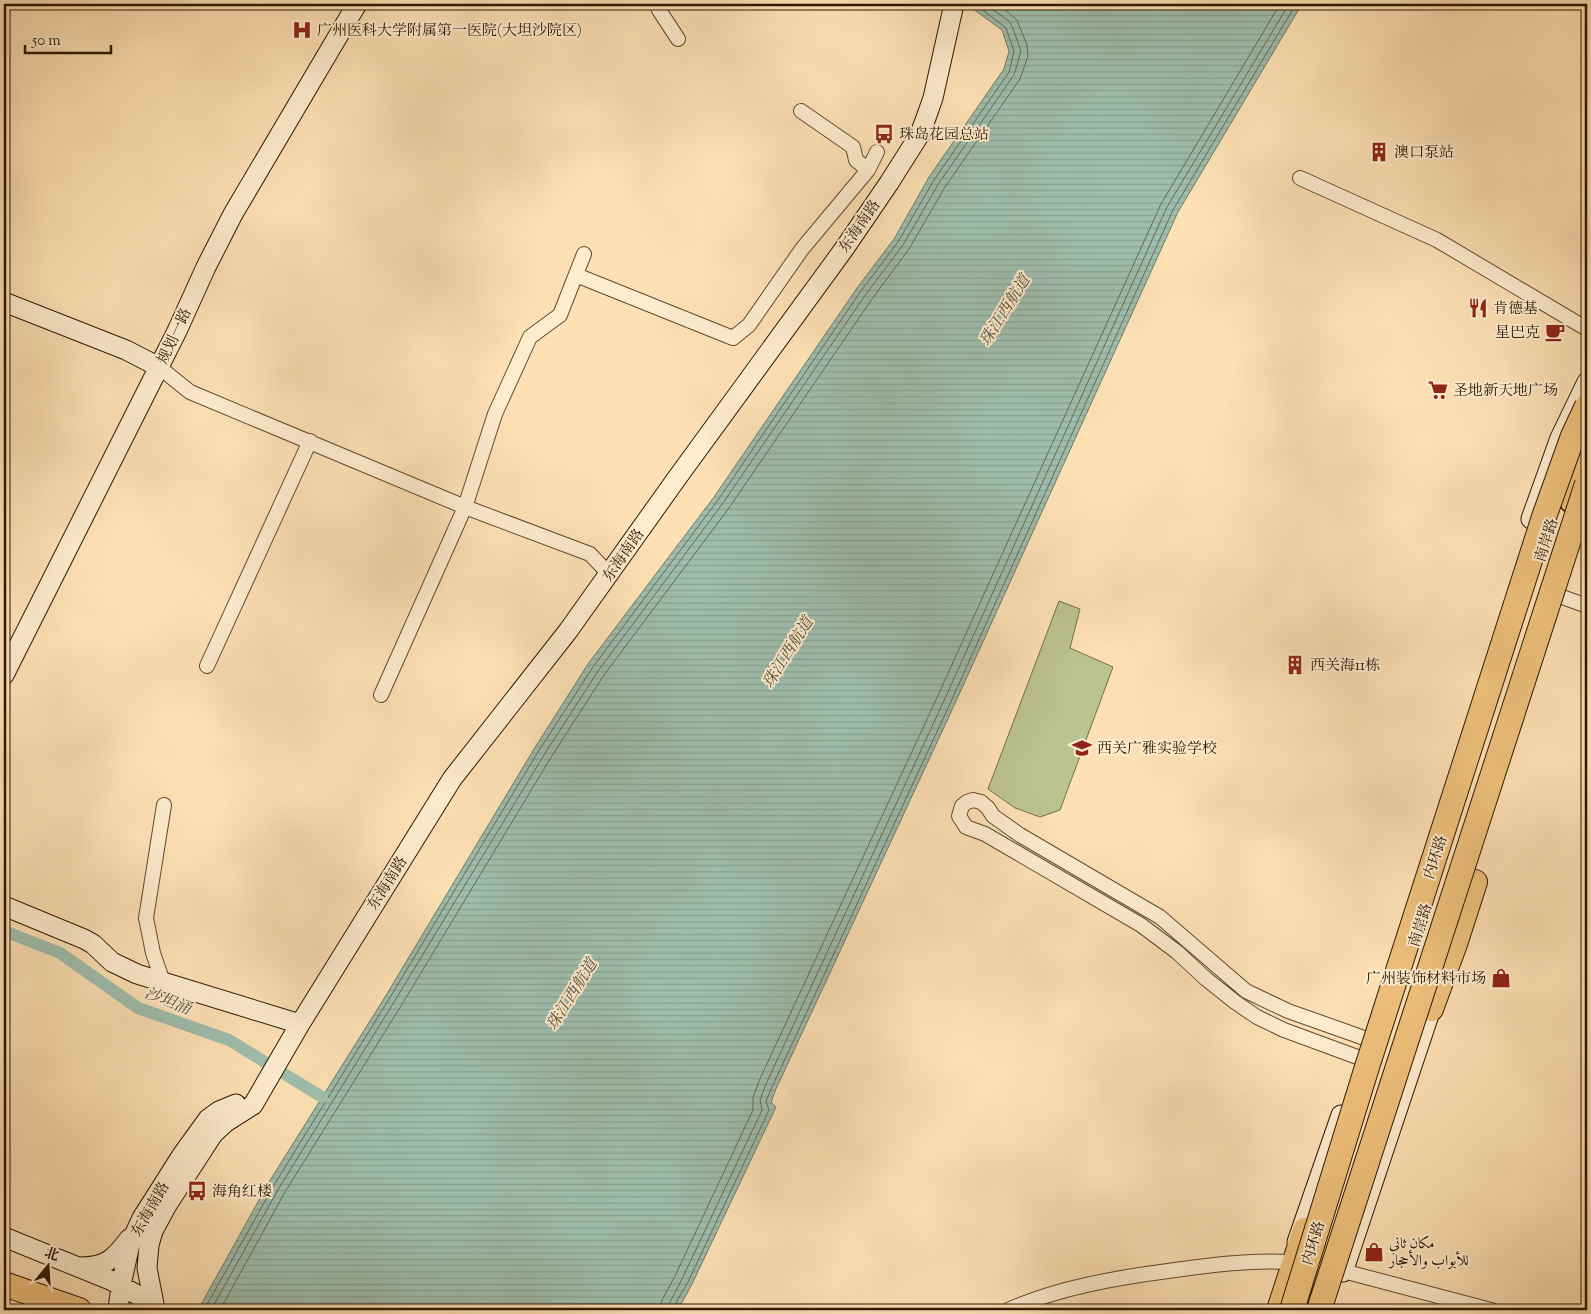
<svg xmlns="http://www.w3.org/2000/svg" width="1591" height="1314" font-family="'Sorts Mill Goudy',Amiri,'Noto Serif SC',serif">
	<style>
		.pitch { fill: #bbc491; stroke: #746e48 }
		.water { fill: url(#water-rules); stroke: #727b68 }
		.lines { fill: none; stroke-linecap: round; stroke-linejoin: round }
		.shore { stroke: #666a57; stroke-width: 1 }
		.canal { stroke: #9fbeae; stroke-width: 12 }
		.street-casing { stroke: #624a2d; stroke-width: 16 }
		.secondary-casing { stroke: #2e1700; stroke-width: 21 }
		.primary-casing { stroke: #2e1700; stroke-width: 24 }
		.highway-casing { stroke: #2e1700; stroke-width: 26 }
		.street { stroke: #feeccf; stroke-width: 14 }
		.secondary { stroke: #feeccf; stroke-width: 19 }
		.primary { stroke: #eec07a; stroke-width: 21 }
		.highway { stroke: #eec07a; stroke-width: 24 }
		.highway-bridge-casing { stroke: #2e1700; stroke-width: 26; stroke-linecap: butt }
		.highway-bridge { stroke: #eec07a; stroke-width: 24 }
		.labels { text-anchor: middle; stroke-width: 4; stroke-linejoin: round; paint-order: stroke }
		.poi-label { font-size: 15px; fill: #2e1700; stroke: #feeccf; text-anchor: start }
		.street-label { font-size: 15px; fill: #2e1700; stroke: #feeccf }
		.water-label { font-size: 16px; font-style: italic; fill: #56513d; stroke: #feeccf }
	</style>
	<defs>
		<pattern id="water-rules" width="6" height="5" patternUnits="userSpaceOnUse" patternTransform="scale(1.25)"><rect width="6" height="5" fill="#9fbeae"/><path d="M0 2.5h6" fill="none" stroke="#89a394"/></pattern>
	</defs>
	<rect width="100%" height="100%" fill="#fde1b5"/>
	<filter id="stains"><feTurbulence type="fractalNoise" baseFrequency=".004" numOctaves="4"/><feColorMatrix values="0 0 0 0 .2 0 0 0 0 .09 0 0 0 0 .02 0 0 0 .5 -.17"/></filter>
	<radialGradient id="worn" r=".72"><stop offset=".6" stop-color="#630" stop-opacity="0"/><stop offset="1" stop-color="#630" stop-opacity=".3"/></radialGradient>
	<path class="pitch" d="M1059,601L1080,609L1070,648L1113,667L1060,810L1040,817L1015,808L988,789Z"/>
	<path class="water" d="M970,4H1302L1178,212L952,710L776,1089L771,1102L776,1107L692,1284L678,1310H198L269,1182L385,997L534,749L588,664L714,497L857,288L894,239L929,177L1004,69L1009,51L1002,30L969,6Z"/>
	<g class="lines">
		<path class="shore" d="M204,1310L274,1185L389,999L538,752L593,667L718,500L861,291L898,242L934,180L1009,72L1014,51L1006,28L975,4
			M211,1310L279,1188L394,1002L544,755L598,671L723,503L866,294L903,245L939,183L1014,75L1021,51L1012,26L1009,21L985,4
			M220,1310L285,1192L401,1006L550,759L604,675L729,508L872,299L909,249L945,187L1020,79L1028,56L1027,45L1017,20L998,4
			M660,1310L662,1300L675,1276L753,1110V1098L759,1081L935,702L1161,204L1280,4
			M668,1310L669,1304L682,1279L762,1110L760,1100L766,1084L942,705L1167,207L1289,4
			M674,1310V1306L688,1282L769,1110L766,1101L772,1087L948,708L1173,210L1296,4"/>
		<path class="canal" d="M4,931L60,953L138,1008L229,1040L322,1097"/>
		<defs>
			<path id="street" d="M657,4L659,10L678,39
				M801,111L853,147L856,160L868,170
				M1300,178L1437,240L1587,329
				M576,275L733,338L749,325L802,249L868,170L877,152
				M159,367L190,392L465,507L590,554L609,574
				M1554,594L1587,606
				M207,666L310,441
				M381,695L465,507L495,414L530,337L560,315L584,254
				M163,982L153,953L146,918L164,805
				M1360,1058L1284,1030L1257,1017L1235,1002L1205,978L1177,952L1141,925L985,834L966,827L959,816L962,806L967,802L973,800L981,802L988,808L993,816L1020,835L1160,917L1246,991L1288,1011L1367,1039
				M1343,1271L1491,1310
				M1008,1310C1058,1288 1114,1278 1168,1271C1209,1265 1249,1260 1290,1262"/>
			<path id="secondary" d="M4,302L126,350L159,367
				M1531,519L1560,438L1587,382
				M4,675L177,331L206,267L233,214L357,4
				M4,906L84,939L93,944L112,962L137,974L300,1024
				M4,1237L110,1280L154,1304
				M1297,1242L1341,1115
				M80,1267C106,1267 114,1259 129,1239
				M1343,1272L1431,1009L1433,996
				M118,1310L121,1285L130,1244L142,1218L182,1155L208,1119L219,1111L236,1104
				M153,1310L154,1304L147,1268L149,1245L153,1231L167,1205L213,1134L226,1122L253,1105L300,1024L452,779L568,631L677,478L844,249L889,183L920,134L927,115L933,98L954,4"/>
			<path id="primary" d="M1571,502L1587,457"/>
			<path id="highway" d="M1431,1009L1455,944L1475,882
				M4,1284L79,1310
				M1279,1310L1305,1230"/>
		</defs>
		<use href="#street" class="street-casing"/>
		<use href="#secondary" class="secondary-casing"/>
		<use href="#primary" class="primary-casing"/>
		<use href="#highway" class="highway-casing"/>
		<use href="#street" class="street"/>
		<use href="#secondary" class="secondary"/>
		<use href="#primary" class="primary"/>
		<use href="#highway" class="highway"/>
		<defs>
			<path id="highway-bridge" d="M1292,1310L1367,1067L1544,517L1573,436L1587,406
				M1319,1310L1587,484"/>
		</defs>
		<use href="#highway-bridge" class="highway-bridge-casing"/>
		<use href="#highway-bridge" class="highway-bridge"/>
	</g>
	<defs>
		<symbol id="hospital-bare" viewBox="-9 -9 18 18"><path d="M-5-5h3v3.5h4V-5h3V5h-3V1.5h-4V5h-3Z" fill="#8f2418" stroke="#feeccf" stroke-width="2.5" paint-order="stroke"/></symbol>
		<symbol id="bus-bare" viewBox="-9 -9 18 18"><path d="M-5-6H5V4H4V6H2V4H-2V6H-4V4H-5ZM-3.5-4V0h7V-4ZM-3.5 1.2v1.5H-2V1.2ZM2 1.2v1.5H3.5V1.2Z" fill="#8f2418" stroke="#feeccf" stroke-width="2.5" paint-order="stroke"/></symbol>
		<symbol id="building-bare" viewBox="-9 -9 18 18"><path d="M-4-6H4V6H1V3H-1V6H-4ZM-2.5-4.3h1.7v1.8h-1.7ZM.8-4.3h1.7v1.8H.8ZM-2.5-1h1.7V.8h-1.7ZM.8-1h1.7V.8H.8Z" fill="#8f2418" stroke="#feeccf" stroke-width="2.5" paint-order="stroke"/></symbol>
		<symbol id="restaurant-bare" viewBox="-9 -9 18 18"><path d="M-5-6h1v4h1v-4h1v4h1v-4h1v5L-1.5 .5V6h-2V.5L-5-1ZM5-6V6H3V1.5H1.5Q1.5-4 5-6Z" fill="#8f2418" stroke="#feeccf" stroke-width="2.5" paint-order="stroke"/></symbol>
		<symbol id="cafe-bare" viewBox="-9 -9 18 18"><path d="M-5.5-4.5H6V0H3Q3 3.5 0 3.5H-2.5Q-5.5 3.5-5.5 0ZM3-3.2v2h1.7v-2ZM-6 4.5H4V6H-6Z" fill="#8f2418" stroke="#feeccf" stroke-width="2.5" paint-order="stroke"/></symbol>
		<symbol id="supermarket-bare" viewBox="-9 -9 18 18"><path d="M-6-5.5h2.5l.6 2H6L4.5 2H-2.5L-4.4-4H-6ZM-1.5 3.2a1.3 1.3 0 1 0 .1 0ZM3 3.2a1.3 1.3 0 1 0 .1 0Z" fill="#8f2418" stroke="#feeccf" stroke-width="2.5" paint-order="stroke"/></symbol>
		<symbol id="school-bare" viewBox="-9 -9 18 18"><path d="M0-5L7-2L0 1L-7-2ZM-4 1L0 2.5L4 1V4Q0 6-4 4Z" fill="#8f2418" stroke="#feeccf" stroke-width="2.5" paint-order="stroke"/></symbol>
		<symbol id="shop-bare" viewBox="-9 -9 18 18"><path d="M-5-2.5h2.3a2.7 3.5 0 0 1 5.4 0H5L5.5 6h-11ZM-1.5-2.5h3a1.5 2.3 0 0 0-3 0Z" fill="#8f2418" stroke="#feeccf" stroke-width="2.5" paint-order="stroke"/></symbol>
	</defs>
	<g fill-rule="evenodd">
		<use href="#hospital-bare" x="288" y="16" width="28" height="28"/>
		<use href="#bus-bare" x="870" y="120" width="28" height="28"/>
		<use href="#building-bare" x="1365" y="138" width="28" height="28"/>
		<use href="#restaurant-bare" x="1464" y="294" width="28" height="28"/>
		<use href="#cafe-bare" x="1541" y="318" width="28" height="28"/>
		<use href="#supermarket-bare" x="1424" y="376" width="28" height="28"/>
		<use href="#building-bare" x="1281" y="651" width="28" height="28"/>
		<use href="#school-bare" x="1068" y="734" width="28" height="28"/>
		<use href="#shop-bare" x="1487" y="964" width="28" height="28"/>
		<use href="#bus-bare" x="183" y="1177" width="28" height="28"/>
		<use href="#shop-bare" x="1360" y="1238" width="28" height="28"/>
	</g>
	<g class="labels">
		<g class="poi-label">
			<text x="317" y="35">广州医科大学附属第一医院(大坦沙院区)</text>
			<text x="899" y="139">珠岛花园总站</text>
			<text x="1394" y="157">澳口泵站</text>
			<text x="1493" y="313">肯德基</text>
			<text x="1540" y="337" text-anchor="end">星巴克</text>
			<text x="1453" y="395">圣地新天地广场</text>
			<text x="1310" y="670">西关海11栋</text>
			<text x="1097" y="753">西关广雅实验学校</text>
			<text x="1486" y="983" text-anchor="end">广州装饰材料市场</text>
			<text x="212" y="1196">海角红楼</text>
			<text x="1389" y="1248">مكان ثاني<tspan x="1389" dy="17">للأبواب والأحجار</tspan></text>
		</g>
		<g class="street-label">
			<text transform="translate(859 226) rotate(-55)" y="5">东海南路</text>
			<text transform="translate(174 336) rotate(-65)" y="5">规划一路</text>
			<text transform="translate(1546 540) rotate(-72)" y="5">南岸路</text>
			<text transform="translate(623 555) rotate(-55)" y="5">东海南路</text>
			<text transform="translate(1435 857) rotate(-72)" y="5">内环路</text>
			<text transform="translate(387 883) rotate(-58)" y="5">东海南路</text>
			<text transform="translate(1420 925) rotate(-72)" y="5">南岸路</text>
			<text transform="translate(150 1209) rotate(-60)" y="5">东海南路</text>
			<text transform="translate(1313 1243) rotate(-73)" y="5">内环路</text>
		</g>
		<g class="water-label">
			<text transform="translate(1004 310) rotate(-58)" y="6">珠江西航道</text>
			<text transform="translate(787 652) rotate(-58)" y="6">珠江西航道</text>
			<text transform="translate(571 994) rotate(-58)" y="6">珠江西航道</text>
			<text transform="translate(168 1000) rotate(21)" y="6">沙坦涌</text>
		</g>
	</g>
	<rect width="1591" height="1314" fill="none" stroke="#fde1b5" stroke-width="20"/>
	<rect x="5" y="5" width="1581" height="1304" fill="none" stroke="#2e1700" stroke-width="2.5"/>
	<rect x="10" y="10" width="1571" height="1294" fill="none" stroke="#2e1700"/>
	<g transform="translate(48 1266) rotate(18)" stroke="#feeccf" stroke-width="4" paint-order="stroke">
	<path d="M0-4L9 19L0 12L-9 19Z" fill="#2e1700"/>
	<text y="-8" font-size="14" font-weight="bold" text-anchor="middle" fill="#2e1700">北</text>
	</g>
	<path d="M25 45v8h86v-8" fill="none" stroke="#2e1700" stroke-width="2.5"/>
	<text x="32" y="45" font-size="15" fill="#2e1700" stroke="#feeccf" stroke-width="4" paint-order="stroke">50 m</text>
	<rect width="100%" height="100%" filter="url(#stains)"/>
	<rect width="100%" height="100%" fill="url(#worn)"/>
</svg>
